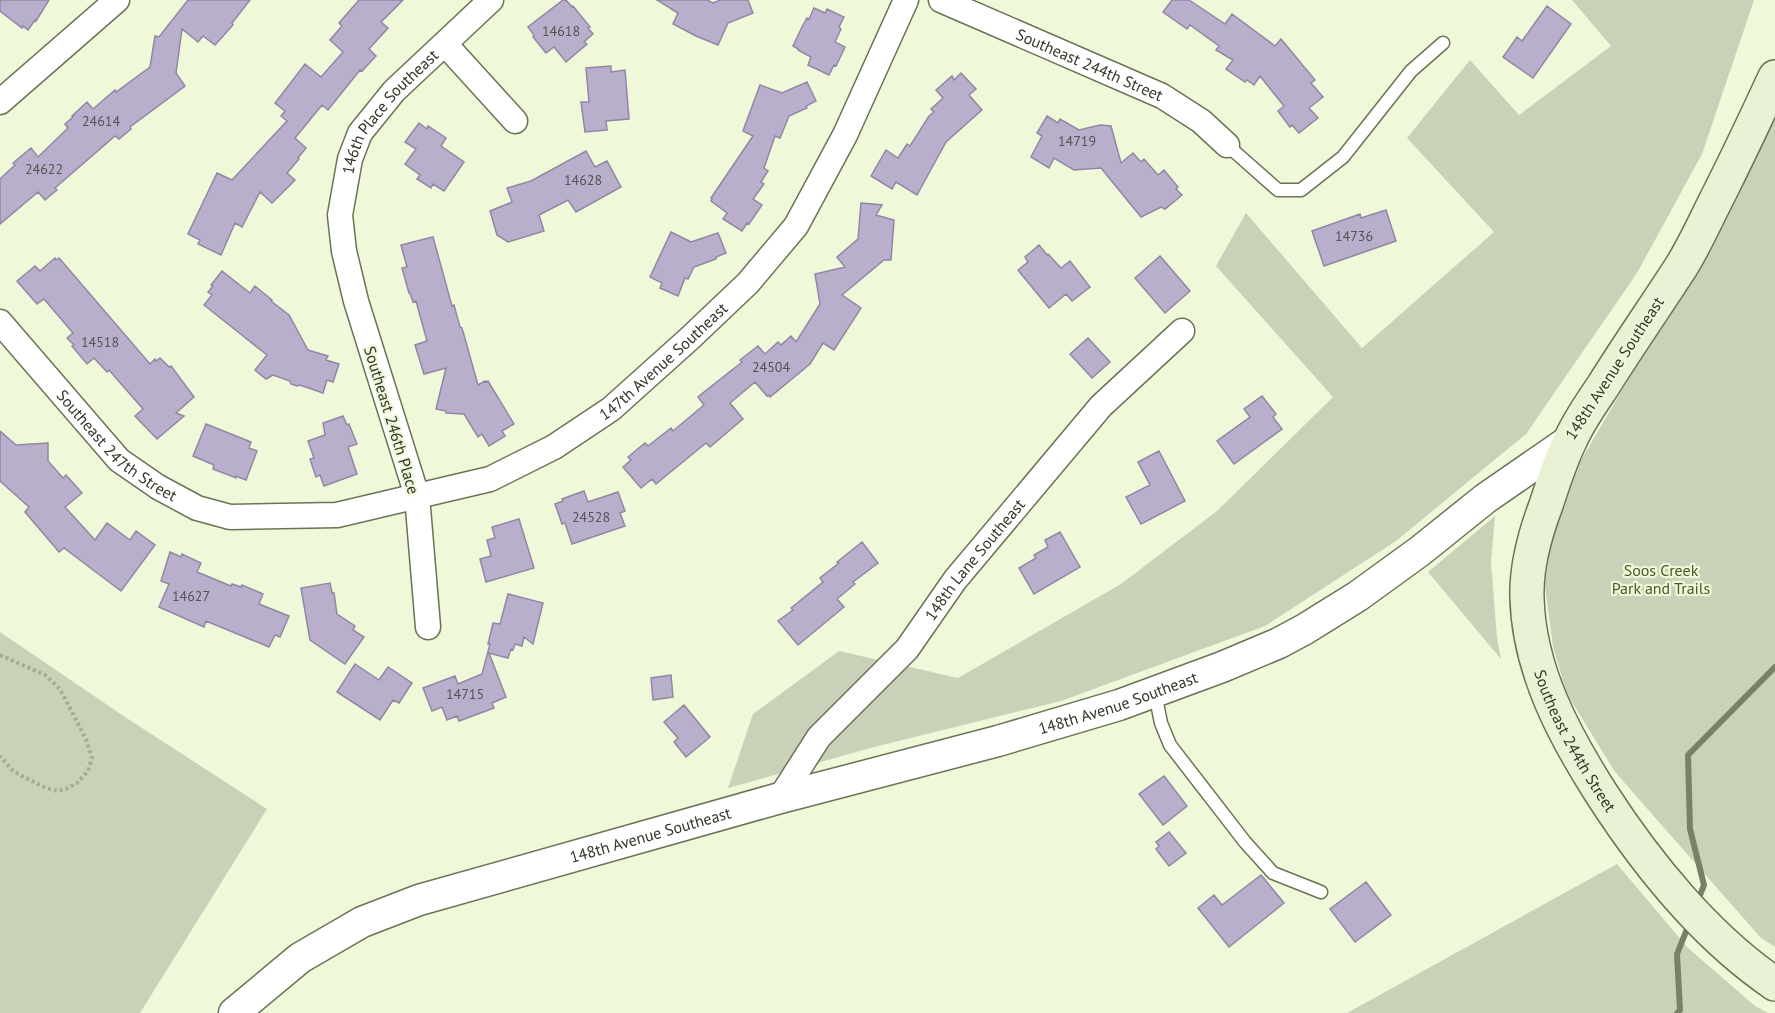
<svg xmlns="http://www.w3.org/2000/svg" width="1775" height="1013" font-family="'PT Sans',sans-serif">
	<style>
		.green { fill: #cad1b9 }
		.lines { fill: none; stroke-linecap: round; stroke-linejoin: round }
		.stream { stroke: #798067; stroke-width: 6 }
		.building { fill: #b9afcc; stroke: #9187a3; stroke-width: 1.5 }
		.service-casing { stroke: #6b7357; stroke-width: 15 }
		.minor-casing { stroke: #6b7357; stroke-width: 27 }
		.tertiary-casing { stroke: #6b7357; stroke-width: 33 }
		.secondary-casing { stroke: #6b7357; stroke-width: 36 }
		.path { stroke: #a5ac94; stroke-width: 4; stroke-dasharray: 3 3; stroke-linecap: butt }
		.service { stroke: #fff; stroke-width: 12 }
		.minor { stroke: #fff; stroke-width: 24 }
		.tertiary { stroke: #fff; stroke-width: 30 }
		.secondary { stroke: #eaf2d5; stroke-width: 33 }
		.labels { text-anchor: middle; stroke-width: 4.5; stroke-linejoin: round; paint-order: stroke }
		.number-label { font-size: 14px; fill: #545452 }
		.street-label { font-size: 16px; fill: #33362a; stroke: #eff8d9 }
		.park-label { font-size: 16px; fill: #4b5826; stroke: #eff8d9 }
	</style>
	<rect width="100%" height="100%" fill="#eff8d9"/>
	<path class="green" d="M1572,0H1754L1702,154L1637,273L1526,434L1396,541L1265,626L1061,701L874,747L728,788L753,714L839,651L958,678L1121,584L1217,511L1333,397L1216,266L1246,213L1362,348L1494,232L1407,138L1470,60L1519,115L1611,46Z
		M1775,108V947L1761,938L1615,772L1567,694L1553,647L1545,586L1551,537L1566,486L1653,337Z
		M1495,516L1491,562L1497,638L1501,659L1428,572Z
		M0,632L125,717L267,809L140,1013H0Z
		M1617,864L1687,947L1755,1006L1768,1013H1347Z"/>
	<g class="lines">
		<path class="stream" d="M1697,903L1704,885L1690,829L1688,755L1775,667
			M1677,1013L1680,1010L1677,954L1689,924"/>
	</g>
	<path class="building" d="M0,0H49L36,21L35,20L28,30L23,26L22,28L0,11Z
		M188,0H250L232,23L233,25L215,45L203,36L198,42L182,29L176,73L185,86L130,127L131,129L119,139L115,136L55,188L57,190L45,200L38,192L0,224V179L15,165L13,163L31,148L38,157L68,128L65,124L73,117L72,116L87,102L93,109L115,90L116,92L150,67L155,36L159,37Z
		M359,0H403L381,22L388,28L369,49L376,56L362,71L360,70L328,110L322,105L295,138L306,148L298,158L299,159L287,173L295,180L272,203L260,192L242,227L235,223L221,255L198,244L200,240L188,234L217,173L232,180L287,121L281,116L285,111L275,103L305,64L321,77L343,52L330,40L342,26L339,23Z
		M563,0H566L572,7L573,6L590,27L588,28L593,34L584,42L587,44L566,62L554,47L546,53L533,37L534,35L528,27Z
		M657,0H707L713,3L720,0H748L753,13L728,23L718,45L696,36L673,24L678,13Z
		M1172,0H1189L1225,24L1232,14L1275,46L1281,39L1315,80L1311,83L1323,97L1309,108L1318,118L1299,133L1292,125L1290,127L1278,111L1284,106L1260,76L1254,85L1247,80L1245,82L1226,69L1233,60L1216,50L1219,46L1190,25L1187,29L1163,12Z
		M1547,6L1571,24L1533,78L1503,57L1517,37L1522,41Z
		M814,8L825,13L827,9L844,17L839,27L841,29L835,42L845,47L836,66L834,65L829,75L808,65L811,57L798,50V49L793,46L803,25L807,18L809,19Z
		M611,66V72L625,70L629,119L606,121L607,130L585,132L581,102H589L586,68Z
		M961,73L976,89L969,95L982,110L946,142L917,195L896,182L892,189L871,176L886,150L898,158L907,144L910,146L929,116L934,112L931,109L943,98L936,90L952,76L954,80Z
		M807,82L816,101L806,106L807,108L789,116L780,138L775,136L764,168L768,171L761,182L764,184L753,199L762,205L749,224L747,223L742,231L723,219L727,213L711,201L712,199L711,198L753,136L743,131L760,85L782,93Z
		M1047,116L1058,123L1060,119L1079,130L1100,125L1111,126L1121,163L1133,153L1141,162L1144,159L1158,175L1164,170L1178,187L1176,189L1182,195L1165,209L1161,207L1141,217L1101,168L1074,170L1054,158L1049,168L1031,157L1042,136L1037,133Z
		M419,123L427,129L428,126L446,138L441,146L464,162L444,191L433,184L431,188L417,179L420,175L405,164L416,149L405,142Z
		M586,151L595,167L607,161L621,187L576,212L568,200L539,215L544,231L508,242L497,235L490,211L512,202L507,188L531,181Z
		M861,203L882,205L876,215L894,220L891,260H884L842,295L861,308L834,350L823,343L810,364L770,397L769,395L767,396L755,382L730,403L743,419L710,447L706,443L656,484L652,479L641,488L623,467L631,460L628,457L645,443L648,446L671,428L673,431L704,405L698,397L742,362L740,360L758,346L765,354L778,342L781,345L791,336L796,342L820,304L815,274L845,267L837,257L858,239Z
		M1386,210L1396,241L1324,266L1312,231L1360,214L1361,218Z
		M671,232L691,242L718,233L726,253L716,257V259L694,267L688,279L685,278L678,296L660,288L662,283L650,277Z
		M433,237L452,306L454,305L460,327L462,328L478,385L485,381L486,382L488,381L514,424L502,431L505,436L489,446L482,434L478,437L464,414L446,413V411L436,409L446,368L424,374L415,345L427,341L416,301L413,302L410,293H409L402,268L407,267L401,245Z
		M1039,245L1047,255L1048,254L1061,268L1070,261L1090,287L1072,301L1066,294L1049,308L1018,270L1028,262L1025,257Z
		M1160,256L1190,291L1165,313L1135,278Z
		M55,258L56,260L59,258L150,364L155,359L156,361L160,358L169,367L171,366L194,397L176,413L184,416L157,439L135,416L143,409L109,370L107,372L94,358L87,364L72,346L74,345L67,338L73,333L44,299L37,304L17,281L35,266L40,271Z
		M222,271L250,293L255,286L272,300L271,301L289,315L308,350L328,356L326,360L339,364L333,382L327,380L323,393L300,385L297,386L291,384L290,381L273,375L266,379L255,370L267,355L204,305L212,295L208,292L213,286L211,285Z
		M1088,338L1110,362L1092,378L1070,354Z
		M1262,396L1276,414L1273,417L1282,429L1234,464L1217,441L1250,417L1244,409Z
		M343,416L347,425L349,424L357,444L348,447L357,474L324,486L320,475L316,477L310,459L314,458L308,441L325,435L323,423Z
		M206,424L251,442L249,448L257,451L246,480L236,476V478L213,469L214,465L193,456Z
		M0,431L16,445L48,443V461L63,478L66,475L82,493L65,507L95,540L107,523L130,540L136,531L155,545L121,591L64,548L59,552L25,512L29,507L0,481Z
		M1159,451L1185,501L1141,524L1126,497L1150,485L1138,462Z
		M584,491L588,502L618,492L625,511L620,513L625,526L572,544L565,523L562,524L555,504L563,501L562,499Z
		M519,519L534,568L486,582L480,559L491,556L487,540L495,538L492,527Z
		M1060,532L1080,567L1034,594L1019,568L1036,558L1034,555L1048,547L1045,540Z
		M862,542L878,563L853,582L855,584L837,599L844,607L798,645L778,621L793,610L791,608L823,582L820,578L839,563L837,562Z
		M170,552L181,557L182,554L201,563L197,572L231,586L232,584L241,587L242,585L263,594L259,604L289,616L280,637L275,635L269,647L206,621L204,627L159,607L169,584L161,581Z
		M330,583L332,593H334L337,614L355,626L353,630L364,637L345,664L310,640L301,588Z
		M508,594L543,603L533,644L524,637L522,646L515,644L513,650L511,649L508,658L489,653L506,697L492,703L494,708L459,721L457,716L447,720L442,707L432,711L423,688L455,676L458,684L482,674L490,644H488L493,623L500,624Z
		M355,664L379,680L388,667L412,683L399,703L393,700L380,720L337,692Z
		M671,675L673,697L653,700L651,678Z
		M684,705L710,737L686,757L674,742L678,738L664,722Z
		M1164,776L1187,806L1163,825L1139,794Z
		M1169,832L1186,853L1169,866L1156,849L1159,846L1156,842Z
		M1261,875L1284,903L1229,947L1198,908L1214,895L1222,905Z
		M1366,882L1391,915L1355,942L1330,909Z"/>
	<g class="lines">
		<defs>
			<path id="service" d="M1227,145L1278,190H1301L1343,157L1411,71L1443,43
				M1155,693L1161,723L1170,745L1245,842L1273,873L1321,892"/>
			<g id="minor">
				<path id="s1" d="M941,0L1162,96L1201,121L1227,145"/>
				<path d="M445,44L515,121"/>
				<path d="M0,102L117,0"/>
				<path id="s2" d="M0,322L119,460L158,487L197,508L230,517L337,515L490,479L554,447L611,409L689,339L748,283L796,226L845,135L906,0"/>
				<path id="s3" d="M428,627L417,496L356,301L344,251L340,215L350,159L360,133L394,91L491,0"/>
				<path id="s4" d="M780,798L819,737L907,649L955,580L1101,406L1182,331"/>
			</g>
			<g id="tertiary">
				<path id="s5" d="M234,1013L300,958L362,922L419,900L780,798L998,741L1119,705L1222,667L1279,643L1305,629L1358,596L1420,551L1486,498L1570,440"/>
			</g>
			<g id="secondary">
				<path id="s6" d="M1775,77C1757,116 1739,154 1720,192C1707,217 1696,243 1681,267C1655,307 1628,346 1603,386C1591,404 1578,422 1570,441C1560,461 1553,484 1546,505C1535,534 1526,567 1527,598C1529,670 1564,735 1601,793C1646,863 1706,937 1775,984"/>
			</g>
		</defs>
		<use href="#service" class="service-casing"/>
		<use href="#minor" class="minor-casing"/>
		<use href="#tertiary" class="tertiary-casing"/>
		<use href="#secondary" class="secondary-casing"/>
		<path class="path" d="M0,655L45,675L60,689L86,739L92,758L88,771L77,783L66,789L58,791L46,788L20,775L13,771L0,756"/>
		<use href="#service" class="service"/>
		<use href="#minor" class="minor"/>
		<use href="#tertiary" class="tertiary"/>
		<use href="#secondary" class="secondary"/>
	</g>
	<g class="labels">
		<g class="number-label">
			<text x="561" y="36">14618</text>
			<text x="101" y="126">24614</text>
			<text x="1077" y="146">14719</text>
			<text x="44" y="174">24622</text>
			<text x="583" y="185">14628</text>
			<text x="1354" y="241">14736</text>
			<text x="100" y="347">14518</text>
			<text x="771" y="372">24504</text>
			<text x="591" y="522">24528</text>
			<text x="191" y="601">14627</text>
			<text x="465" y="699">14715</text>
		</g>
		<g class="street-label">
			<text dy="6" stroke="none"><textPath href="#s1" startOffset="162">Southeast 244th Street</textPath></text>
			<text dy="6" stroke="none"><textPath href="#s3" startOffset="542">146th Place Southeast</textPath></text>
			<text dy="6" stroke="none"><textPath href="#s2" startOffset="783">147th Avenue Southeast</textPath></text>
			<text transform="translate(1614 368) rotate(-57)" y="6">148th Avenue Southeast</text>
			<text transform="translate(392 420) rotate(73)" y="6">Southeast 246th Place</text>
			<text dy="6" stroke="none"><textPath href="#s2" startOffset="171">Southeast 247th Street</textPath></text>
			<text dy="6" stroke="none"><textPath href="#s4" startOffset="309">148th Lane Southeast</textPath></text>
			<text dy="6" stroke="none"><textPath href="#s5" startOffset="945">148th Avenue Southeast</textPath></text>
			<text dy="6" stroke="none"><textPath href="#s6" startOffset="735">Southeast 244th Street</textPath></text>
			<text dy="6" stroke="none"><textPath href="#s5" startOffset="459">148th Avenue Southeast</textPath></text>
		</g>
		<g class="park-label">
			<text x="1661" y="576">Soos Creek<tspan x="1661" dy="18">Park and Trails</tspan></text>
		</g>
	</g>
</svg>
